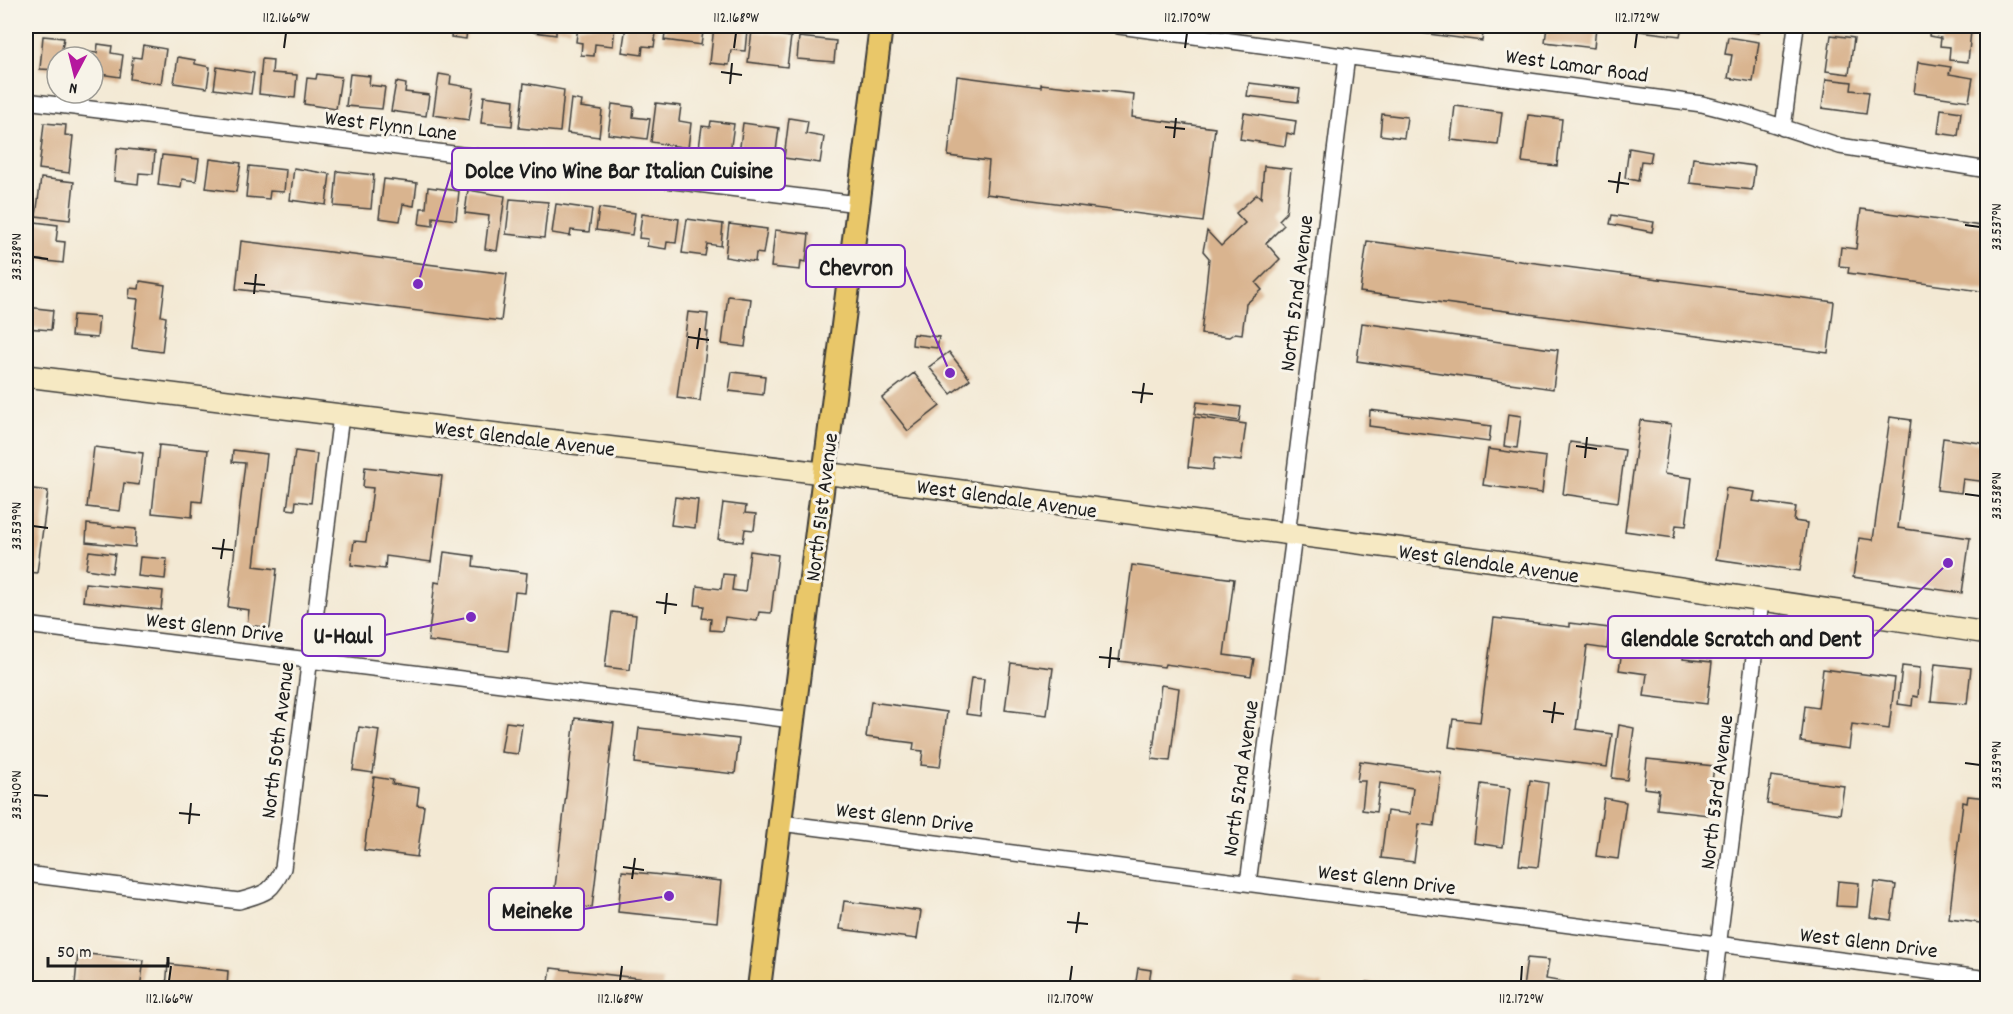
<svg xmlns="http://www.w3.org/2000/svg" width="2013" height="1014" font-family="Dekko,sans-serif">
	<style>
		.building { fill: #d9b48f }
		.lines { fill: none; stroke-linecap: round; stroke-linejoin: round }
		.minor-casing { stroke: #3c3b38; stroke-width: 18 }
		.secondary-casing { stroke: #3c3b38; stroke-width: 24 }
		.primary-casing { stroke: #3c3b38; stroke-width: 26 }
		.minor { stroke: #fff; stroke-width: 15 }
		.secondary { stroke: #f6e9c3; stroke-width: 21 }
		.primary { stroke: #e9c769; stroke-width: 22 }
		.ticks { fill: none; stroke: #1c1c1c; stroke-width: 2 }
		.labels { text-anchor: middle; stroke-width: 6; stroke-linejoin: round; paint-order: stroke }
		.street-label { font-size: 22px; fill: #1c1c1c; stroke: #f7f3e8 }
		.leader { fill: none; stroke: #7b2cbf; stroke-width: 2 }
		.callout-dot { fill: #7b2cbf; stroke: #f7f3e8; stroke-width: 2 }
		.callout { fill: #f7f3e8; stroke: #7b2cbf; stroke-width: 2 }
		.callout-label { font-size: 24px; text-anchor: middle; font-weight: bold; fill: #1c1c1c }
		.neatline { fill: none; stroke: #1c1c1c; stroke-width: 2 }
		.ticks-label { font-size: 15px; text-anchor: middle; fill: #1c1c1c }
	</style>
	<rect width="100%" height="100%" fill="#f7f3e8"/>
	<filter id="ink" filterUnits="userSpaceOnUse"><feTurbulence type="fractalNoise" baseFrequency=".0167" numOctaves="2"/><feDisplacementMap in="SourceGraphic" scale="12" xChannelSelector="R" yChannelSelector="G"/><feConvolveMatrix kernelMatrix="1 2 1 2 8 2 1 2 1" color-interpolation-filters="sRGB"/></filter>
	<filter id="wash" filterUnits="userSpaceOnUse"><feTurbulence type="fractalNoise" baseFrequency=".008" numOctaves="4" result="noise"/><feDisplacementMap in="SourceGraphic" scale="24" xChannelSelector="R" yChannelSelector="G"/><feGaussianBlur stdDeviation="1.35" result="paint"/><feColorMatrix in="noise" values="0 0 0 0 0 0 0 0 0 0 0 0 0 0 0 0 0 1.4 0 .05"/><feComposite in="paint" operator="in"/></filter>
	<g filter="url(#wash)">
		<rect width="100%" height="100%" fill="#f3e9d4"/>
		<g id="blocks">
			<path class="building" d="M441,26H481L480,31L467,29L466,39L451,37L452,29Z
				M535,26H570V30L556,28V35L534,32Z
				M578,26H615L613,46L595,44L594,56L581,55L582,43L576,42Z
				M626,26H657L654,47L643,46L642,55L622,52Z
				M666,26H704L701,45L664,40Z
				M714,26L747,30L745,51L731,50L729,65L710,63Z
				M1407,26H1484L1482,41L1406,31Z
				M1547,26H1596L1594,48L1545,42Z
				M1632,26H1682L1680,36L1632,30Z
				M1728,26H1760L1759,33L1728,29Z
				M1834,26H1855L1854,30L1834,28Z
				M1930,26L1971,31L1968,62L1949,60L1950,47L1940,46L1941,38L1929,36Z
				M752,31L791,37L787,67L748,62Z
				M1831,35L1854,38L1849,74L1826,71Z
				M43,36L64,38L62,49L79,50L78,57H57V70L40,69Z
				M799,37L836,41L834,62L797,59Z
				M1728,37L1759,42L1753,82L1728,78L1732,55L1725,54Z
				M98,44L112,46L111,53L123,55L120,77L93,73V57H85L86,52L97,53Z
				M143,45L166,49L161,84L130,79L133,57L141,58Z
				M178,57L195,60V64L210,67L207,88L174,83Z
				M262,59L273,60L272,73L297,75L295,98L259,94Z
				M1918,62L1951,67L1949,74L1973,78L1969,101L1914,93Z
				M217,67L254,73L251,94L214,89Z
				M317,74L341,77L336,109L304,104L307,78L316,79Z
				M350,74L370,76L369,85L385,87L382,109L346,106Z
				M439,74L451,76L450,84L474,88L469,120L433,115Z
				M957,76L1041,87V84L1134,94L1132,117L1215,128L1203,222L986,194L989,161L948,156Z
				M1826,79L1852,82L1851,90L1869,92L1866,114L1822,108Z
				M396,82L406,84L405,92L429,95L426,116L391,111Z
				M524,83L564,90L560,132L519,128Z
				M1249,83L1300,89L1298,102L1247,96Z
				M484,96L514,100L512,126L481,123Z
				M571,99L582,101L581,107L602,110L599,137L567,133Z
				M656,103L681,106L679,121L691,123L688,148L651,142Z
				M612,104L634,107L633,117L650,119L647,139L608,134Z
				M1455,106L1502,112L1498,145L1451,140Z
				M1941,109L1961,112L1958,136L1938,133Z
				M1244,113L1296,121L1294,135L1287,133L1285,146L1240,139Z
				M1382,114L1407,117L1404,138L1380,135Z
				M1528,115L1562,119L1557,166L1522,162Z
				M789,118L808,121L806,134L824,137L820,163L784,158Z
				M711,121L734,124L730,153L699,148L702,126L710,127Z
				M44,123L66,125L65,135L73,136L69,173L39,169Z
				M743,123L779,128L775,159L739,154Z
				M117,148L155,152L153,174L139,173L138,184L114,181Z
				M1629,148L1652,152L1650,162L1641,161L1638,181L1625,178Z
				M162,155L199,159L196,181L182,179L181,188L158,185Z
				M1693,158L1755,166L1752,190L1690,183Z
				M210,159L241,163L236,192L206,188Z
				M249,166L286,170L284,192L270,191L269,199L246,197Z
				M1264,166L1291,169L1286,213L1279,220L1284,225L1266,243L1280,259L1256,283L1262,290L1246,304L1242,334L1235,333L1229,337L1201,334L1209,258L1203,251L1207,231L1221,246L1245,223L1236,213L1257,194L1261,198Z
				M294,168L330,174L326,205L290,200Z
				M337,171L374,175L371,209L334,206Z
				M41,178L74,182L70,220L36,216Z
				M384,179L417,183L414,206L403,204L400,221L379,218Z
				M428,187L459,191L456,220L433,217V226L419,224L421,208H426Z
				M468,190L505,196L497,251L485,249L489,216L465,213Z
				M510,199L548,202L544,238L506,234Z
				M556,204L592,209L589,232L571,230L570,236L552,233Z
				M599,208L635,213L632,235L596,230Z
				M1861,209L1988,227V292L1848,273L1849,267L1839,266L1841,247L1856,249Z
				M642,214L679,219L676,243L667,242L666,249L647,246L648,239L639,238Z
				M1612,215L1654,222L1652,232L1610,224Z
				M687,219L723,224L721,246L707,244L705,256L682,253Z
				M35,222L58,225L56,241L65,242L63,263L30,259Z
				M729,224L767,229L763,254L756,253L755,262L725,257Z
				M775,230L809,234L806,262L801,261L800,270L771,267Z
				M241,241L507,274L501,321L236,289Z
				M1367,241L1834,302L1828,353L1360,292Z
				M140,281L165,285L161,316L166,317L162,352L132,348L138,299L129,298L130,288L139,289Z
				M728,296L751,299L745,347L722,344Z
				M26,307L53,310L51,330L26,328Z
				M688,312L708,314L706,332H708L700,401L677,398Z
				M73,315L99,317L97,338L71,336Z
				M1362,323L1558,350L1553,389L1357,361Z
				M913,334L939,337L937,348L912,345Z
				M949,352L970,379L951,394L929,367Z
				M732,372L765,376L763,395L729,391Z
				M914,373L940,406L908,431L882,398Z
				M1197,402L1241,407L1239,421L1195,414Z
				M1370,410L1491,426L1489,442L1369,426Z
				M1508,414L1521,416L1517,448L1504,446Z
				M1194,417L1246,424L1241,461L1214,458L1213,470L1188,467Z
				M1890,417L1911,420L1898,528L1970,538L1962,593L1853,577L1859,538L1873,540Z
				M1640,420L1671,424L1664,474L1692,478L1686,526L1676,525L1674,538L1625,531Z
				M1943,438L1988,444V482L1963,479L1961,493L1937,490Z
				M1570,442L1625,450L1618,502L1563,494Z
				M159,445L208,450L202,502L193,501L192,517L152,513Z
				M94,447L143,453L139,485L124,483L120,511L87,507Z
				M1488,449L1546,457L1542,493L1483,485Z
				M233,450L267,454L254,566L277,569L270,628L247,625L249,610L228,607L245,463L232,462Z
				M295,451L317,454L311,503L296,501L295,510L287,509Z
				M365,467L442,476L431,562L386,556L385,569L351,565L354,541L366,542L373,488L363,487Z
				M26,488L48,491L37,573L26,572Z
				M1726,488L1755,492L1753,501L1796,507L1794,521L1807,523L1800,571L1716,559Z
				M675,497L698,500L695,528L671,525Z
				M723,503L746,506L745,513L756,514L754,530L745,529L743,542L718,539Z
				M87,524L136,529L135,547L86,542Z
				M89,551L115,554L112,573L86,569Z
				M750,551L778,555L771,613L759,612L757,621L725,617L723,631L710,630L711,619L702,618L704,606L695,605L697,586L721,589L723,574L734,575L732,590L745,592Z
				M444,552L474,556L473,566L527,573L525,593L515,592L508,651L428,641L435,582L440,583Z
				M140,557L167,559L165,579L138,576Z
				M1132,565L1234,579L1224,655L1254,659L1251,676L1165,664L1164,667L1119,661Z
				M85,583L163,591L161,610L83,601Z
				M612,612L636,615L630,670L605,667Z
				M1494,618L1570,627V623L1609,628L1607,649L1587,646L1576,729L1612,734L1607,767L1449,747L1453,719L1480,722Z
				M1659,621L1687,624L1683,659L1712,662L1707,704L1644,696L1647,674L1619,670L1622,651L1655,655Z
				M1011,663L1053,668L1047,715L1005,710Z
				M1935,664L1971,668L1967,704L1931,701Z
				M1902,666L1920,668L1918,697L1913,696L1912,706L1898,704Z
				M1823,669L1895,678L1889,729L1852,724L1849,749L1801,742L1805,706L1818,708Z
				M971,678L984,679L980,716L966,714Z
				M1161,685L1179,688L1170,761L1152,759Z
				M871,702L947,712L940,767L921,765L923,751L913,750L914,743L866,737Z
				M575,718L614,723L592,908L553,904Z
				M506,722L522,724L518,754L501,752Z
				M1619,725L1634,728L1627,780L1612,778Z
				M359,727L379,730L373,773L353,770Z
				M639,728L739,739L735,774L635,763Z
				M1647,759L1714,766L1708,815L1657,809L1659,790L1644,788Z
				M1360,761L1441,772L1434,826L1419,824L1414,862L1381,858L1387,811L1410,814L1413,788L1380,783L1376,812L1362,810L1365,781H1357Z
				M1771,776L1844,786L1840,814L1767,804Z
				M374,777L393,780L392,784L419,788L417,805L424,806L417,857L364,850Z
				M1530,780L1548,783L1538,867L1519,865Z
				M1481,784L1510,788L1503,847L1474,843Z
				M1968,796L1988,798V924L1949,919L1963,802L1967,803Z
				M1604,798L1626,802L1618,859L1596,856Z
				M622,871L721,881L717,922L618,912Z
				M1838,881L1859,883L1857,907L1836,906Z
				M1875,882L1896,885L1891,920L1870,917Z
				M844,901L921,911L917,939L840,929Z
				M78,953L144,960L140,988H118L75,984Z
				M1527,958L1549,960L1546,979L1564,982L1563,988H1523Z
				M168,964L228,971L227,988H166Z
				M551,968L663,981L662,988H548Z
				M1138,968L1151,970L1148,988H1135Z
				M1294,980L1323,984L1322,988H1293Z
				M1366,982L1402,987V988H1365Z"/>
		</g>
	</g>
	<g filter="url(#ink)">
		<use href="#blocks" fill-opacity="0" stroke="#3c3b38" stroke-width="1.5"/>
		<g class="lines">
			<defs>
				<path id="minor" d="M1119,26L1702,104L1745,115L1840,146L1988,170
					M26,101L858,204
					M1783,128L1796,26
					M1287,535L1347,56
					M26,625L792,720
					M781,823L1988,979
					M26,874L239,901C265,893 271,894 283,868L341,416
					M1248,883L1294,536
					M1713,988L1761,601"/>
				<path id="secondary" d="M26,376L357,417L855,477L1496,561L1988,633"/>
				<path id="primary" d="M759,988L881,26"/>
			</defs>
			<use href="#minor" class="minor-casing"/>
			<use href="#secondary" class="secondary-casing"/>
			<use href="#primary" class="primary-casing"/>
			<use href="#minor" class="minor"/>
			<use href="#secondary" class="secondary"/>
			<use href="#primary" class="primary"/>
		</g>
	</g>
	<path class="ticks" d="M284,48L286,33M734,48L736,33M1185,48L1187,33M1635,48L1637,33M721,72L742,75M730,84L732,63M1165,127L1185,129M1174,138L1176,118M1608,181L1629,184M1617,193L1620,172M1965,225L1980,227M33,257L48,259M244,283L265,285M254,294L256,274M688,337L709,340M697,349L700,328M1132,392L1153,394M1141,403L1144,383M1576,446L1597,449M1585,458L1587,437M1965,494L1980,496M33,526L48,528M212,548L233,550M221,559L224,539M656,602L677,605M665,614L667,593M1099,657L1120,659M1109,668L1111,647M1543,711L1564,714M1552,723L1555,702M1965,763L1980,765M33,795L48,796M179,813L200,815M189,824L191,803M623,867L644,870M632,879L635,858M1067,922L1088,924M1076,933L1079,912M169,981L171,966M620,981L622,966M1070,981L1072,966M1521,981L1522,966"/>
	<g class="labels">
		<g class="street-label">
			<text transform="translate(1577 64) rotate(8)" y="8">West Lamar Road</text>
			<text transform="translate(391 124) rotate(7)" y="8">West Flynn Lane</text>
			<text transform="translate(1295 293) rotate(-83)" y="8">North 52nd Avenue</text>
			<text transform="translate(525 437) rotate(7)" y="8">West Glendale Avenue</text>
			<text transform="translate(1007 497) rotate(8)" y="8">West Glendale Avenue</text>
			<text transform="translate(820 507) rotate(-83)" y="8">North 51st Avenue</text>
			<text transform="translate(1489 562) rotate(8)" y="8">West Glendale Avenue</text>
			<text transform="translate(215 626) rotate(7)" y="8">West Glenn Drive</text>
			<text transform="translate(276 740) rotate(-83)" y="8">North 50th Avenue</text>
			<text transform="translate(1239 778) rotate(-82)" y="8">North 52nd Avenue</text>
			<text transform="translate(1715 792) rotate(-83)" y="8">North 53rd Avenue</text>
			<text transform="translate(905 816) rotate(7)" y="8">West Glenn Drive</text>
			<text transform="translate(1387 878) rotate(7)" y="8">West Glenn Drive</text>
			<text transform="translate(1869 941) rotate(7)" y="8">West Glenn Drive</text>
		</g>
	</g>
	<path class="leader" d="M418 284L452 169M950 373L905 266M471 617L385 635M1948 563L1873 637M669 896L584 909"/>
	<g class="callout-dot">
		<circle cx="418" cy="284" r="6"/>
		<circle cx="950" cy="373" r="6"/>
		<circle cx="471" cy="617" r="6"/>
		<circle cx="1948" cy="563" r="6"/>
		<circle cx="669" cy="896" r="6"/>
	</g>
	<g class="callout">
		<rect x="452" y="148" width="333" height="42" rx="6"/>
		<rect x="806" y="245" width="99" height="42" rx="6"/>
		<rect x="302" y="614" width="83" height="42" rx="6"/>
		<rect x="1608" y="616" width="265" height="42" rx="6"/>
		<rect x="489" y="888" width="95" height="42" rx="6"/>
	</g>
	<g class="callout-label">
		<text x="619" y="178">Dolce Vino Wine Bar Italian Cuisine</text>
		<text x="856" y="275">Chevron</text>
		<text x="343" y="643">U-Haul</text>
		<text x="1741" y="646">Glendale Scratch and Dent</text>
		<text x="537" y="918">Meineke</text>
	</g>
	<rect width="2013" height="1014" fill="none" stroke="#f7f3e8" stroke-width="66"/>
	<g transform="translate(75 75) rotate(187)"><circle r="28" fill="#f7f3e8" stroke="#9f9d96" stroke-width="1.5"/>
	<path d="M0-4.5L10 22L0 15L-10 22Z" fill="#b5179e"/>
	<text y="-9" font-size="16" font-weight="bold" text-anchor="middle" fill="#1c1c1c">N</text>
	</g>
	<path d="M48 957v9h120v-9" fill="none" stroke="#1c1c1c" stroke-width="3"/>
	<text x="57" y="957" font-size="18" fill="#1c1c1c" stroke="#f7f3e8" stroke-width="4.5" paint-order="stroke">50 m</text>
	<rect x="33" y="33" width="1947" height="948" class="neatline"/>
	<g class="ticks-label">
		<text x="286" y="22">112.166°W</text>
		<text x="736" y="22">112.168°W</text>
		<text x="1187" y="22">112.170°W</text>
		<text x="1637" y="22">112.172°W</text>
		<text transform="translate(1996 227) rotate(-90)" y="5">33.537°N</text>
		<text transform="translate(16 257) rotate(-90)" y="5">33.538°N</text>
		<text transform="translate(1996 496) rotate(-90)" y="5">33.538°N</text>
		<text transform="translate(16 526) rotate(-90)" y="5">33.539°N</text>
		<text transform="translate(1996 765) rotate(-90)" y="5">33.539°N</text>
		<text transform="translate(16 795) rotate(-90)" y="5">33.540°N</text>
		<text x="169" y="1003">112.166°W</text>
		<text x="620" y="1003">112.168°W</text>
		<text x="1070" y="1003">112.170°W</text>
		<text x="1521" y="1003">112.172°W</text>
	</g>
</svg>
